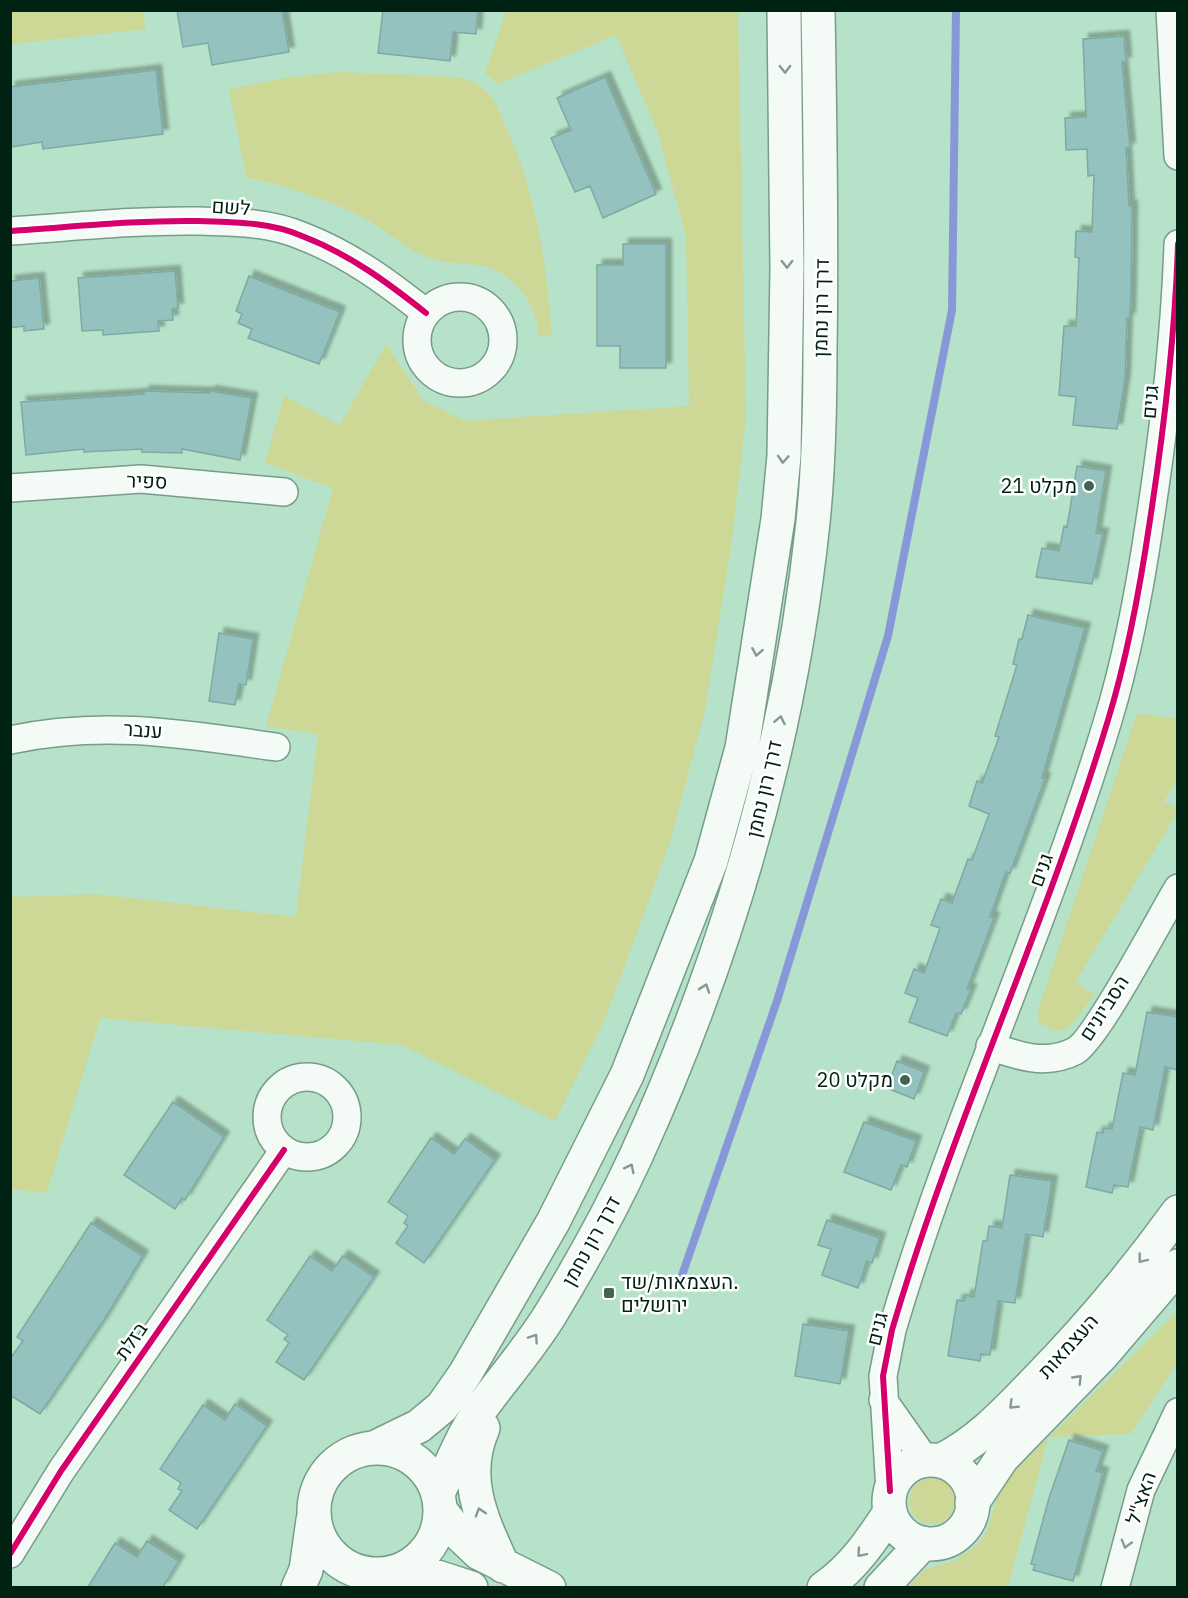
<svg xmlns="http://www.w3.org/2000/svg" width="1188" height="1598" font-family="'IBM Plex Sans',Heebo,sans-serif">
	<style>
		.green { fill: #cdd896 }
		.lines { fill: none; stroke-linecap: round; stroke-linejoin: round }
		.stream { stroke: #8897d8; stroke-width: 8 }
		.building { fill: #94c2be; stroke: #7fa9a4; stroke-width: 1.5; filter: url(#shadow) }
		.street-casing { stroke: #779c89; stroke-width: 30 }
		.secondary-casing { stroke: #779c89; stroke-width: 36 }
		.street { stroke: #f4fbf7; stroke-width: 27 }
		.secondary { stroke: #f4fbf7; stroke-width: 33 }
		.cycleway-casing { stroke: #fff; stroke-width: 10 }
		.cycleway { stroke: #d6006c; stroke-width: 6 }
		.oneway { stroke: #869990 }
		.poi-dot { fill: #3f6552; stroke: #fff; stroke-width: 2 }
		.labels { text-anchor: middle; stroke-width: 5; stroke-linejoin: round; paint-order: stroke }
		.street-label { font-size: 20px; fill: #002212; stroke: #fff }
		.poi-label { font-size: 20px; fill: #002212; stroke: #fff; text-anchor: end }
	</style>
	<defs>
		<filter id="shadow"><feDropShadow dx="5.5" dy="-5.5" stdDeviation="1.5" flood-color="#0004"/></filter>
	</defs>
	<rect width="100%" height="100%" fill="#b5e2c9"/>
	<path class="green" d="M10,11H142L146,29L11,44Z
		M506,11H738L746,417L732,540L705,710L670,843L605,1019L555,1121L402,1045L100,1018L47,1193L11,1189V897L96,894L296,917L318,734L266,726L333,488L265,463L284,396L340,425L386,344L424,401L465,421L689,406L686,236L657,130L616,35L497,84L485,73Z
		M338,72L456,77C468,80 479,83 488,93C496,102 500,114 505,125C537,192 546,263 552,336L539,337C537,312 526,289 504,275C480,258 451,268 425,256C405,248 389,233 371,222C333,200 288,187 246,177L229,89L285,78Z
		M1137,713L1177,719V780L1164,801L1177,809V813L1075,983L1095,994L1069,1028L1056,1031L1039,1023L1038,1011Z
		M1177,1312V1363L1131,1434L1049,1437Z
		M1048,1438L1008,1587L907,1588L924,1570L954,1561L977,1545L987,1531L997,1497L1006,1479Z
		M909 1501a23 23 0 1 1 46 0a23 23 0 1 1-46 0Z"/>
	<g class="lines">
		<path class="stream" d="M679,1284L777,1001L888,636L952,310L956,10"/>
	</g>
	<path class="building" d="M177,10H282L289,52L212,65L208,43L183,47Z
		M383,10H478L476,34L453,32L450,61L378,53Z
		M1124,36L1126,62H1122L1130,148H1126L1129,206H1132L1131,290L1130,318H1127L1125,379L1117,429L1073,425L1076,397L1059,395L1064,326H1076L1079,258L1075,257L1076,231L1092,232L1094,175L1088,176L1087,149L1066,150L1065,118L1086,117L1083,39Z
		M156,70L163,134L43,149L42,142L10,147V87Z
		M605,77L656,194L603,218L590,186L575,192L551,138L571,130L557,98Z
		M623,244H666V368H620V346H597V265H623Z
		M175,271L178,308L172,309L173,320L158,321L159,331L103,335V330L82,331L78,278Z
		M249,276L340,312L319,364L248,338L252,329L238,323L242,314L236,311Z
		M39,278L44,329L24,331V326L10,328V281Z
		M144,391L210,393V391L252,398L240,460L182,449V453L142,452V449L84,452V449L26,455L21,402L144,394Z
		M1077,466L1106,471L1096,533L1103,534L1092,584L1036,577L1042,548L1059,551L1064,526L1067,527Z
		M1028,615L1085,628L1042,778L1045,779L1010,873L1006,872L990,917L994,918L967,989L971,990L961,1014L956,1013L947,1036L909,1022L918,998L905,993L914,969L924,973L940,928L931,925L941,899L952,903L968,859L972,860L989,814L969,806L977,781L982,783L999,737L995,736L1017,665L1013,664L1019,639H1022Z
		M219,633L253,639L246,685L239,684L235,705L209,701Z
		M1147,1012L1178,1017V1070L1165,1067L1153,1130L1140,1127L1128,1187L1114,1185L1112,1193L1086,1187L1097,1132L1103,1133L1104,1128L1112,1129L1123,1073L1135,1075Z
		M897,1061L924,1072L914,1099L887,1088Z
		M173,1102L224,1137L185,1200L182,1198L175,1209L124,1175Z
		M864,1122L916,1141L907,1167L901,1165L891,1190L844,1172Z
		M431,1138L454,1154L465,1139L495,1160L424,1263L396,1243L408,1226L404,1223L408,1216L388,1202Z
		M1010,1175L1052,1181L1043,1237L1026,1234L1015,1303L998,1301L990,1355L981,1354L980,1361L948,1356L957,1300L964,1301L966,1295L974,1297L983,1241H987L989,1226L1002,1228Z
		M827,1220L880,1238L872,1263L867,1261L858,1288L822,1275L831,1249L818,1245Z
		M91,1223L143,1256L104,1320L40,1414L10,1395V1359L23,1341L17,1337Z
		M310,1256L332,1271L343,1256L374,1277L304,1380L276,1362L289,1343L284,1339L288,1335L267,1320Z
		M803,1324L849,1331L840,1384L795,1376Z
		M235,1404L267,1426L197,1529L169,1510L182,1491L178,1489L181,1483L160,1469L203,1405L225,1420Z
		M1069,1440L1103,1451L1096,1471L1103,1473L1073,1581L1033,1570L1035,1565L1031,1564L1049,1498Z
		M147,1541L179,1561L163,1587H88L115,1543L137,1557Z"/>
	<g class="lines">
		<defs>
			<path id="street" d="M1170,10L1178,156
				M10,231C73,227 135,220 198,221C233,222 270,222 302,236C349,254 387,282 426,313
				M417 340a43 43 0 1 1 86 0a43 43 0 1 1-86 0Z
				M10,488L141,479L284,492
				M10,740C104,720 183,734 276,747
				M990,1046C1018,1056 1046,1066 1075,1051C1096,1040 1161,916 1178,888
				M267 1117a40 40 0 1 1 80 0a40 40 0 1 1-80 0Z
				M883,1400L926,1461
				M890,1491L883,1376L892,1330C953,1123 1046,926 1108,720C1128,655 1140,588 1150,520C1164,429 1175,337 1178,244
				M10,1554L61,1471L284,1150
				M1115,1588L1141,1490L1178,1412"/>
			<path id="secondary" d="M483,1428C461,1478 482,1520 503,1566
				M376,1447L419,1426L442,1407L465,1374L553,1222L627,1075L711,861L742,748L778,519L784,456L787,268L784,10
				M314 1511a63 63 0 1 1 126 0a63 63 0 1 1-126 0Z
				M889 1502a42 42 0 1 1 84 0a42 42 0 1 1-84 0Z
				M940,1461C977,1443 1005,1413 1034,1383C1086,1330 1134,1273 1178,1212
				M438,1494C450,1466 462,1436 480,1410C503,1378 529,1349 550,1315C581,1264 611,1210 636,1156C727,956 790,741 813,522C819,464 820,406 820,349C822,236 820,123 818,10
				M972,1503L1002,1458L1102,1355L1178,1266
				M440,1510L459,1534L479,1553L549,1588
				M400,1570L425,1573L471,1588
				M298,1588L306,1570L313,1520
				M824,1588C853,1568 871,1541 890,1512
				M881,1588L923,1543"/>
		</defs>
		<use href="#street" class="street-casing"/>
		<use href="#secondary" class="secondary-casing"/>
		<use href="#street" class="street"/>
		<use href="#secondary" class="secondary"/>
		<defs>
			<path id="cycleway" d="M10,231C73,227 135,220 198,221C233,222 270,222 302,236C349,254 387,282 426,313
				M890,1491L883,1376L892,1330C953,1123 1046,926 1108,720C1128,655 1140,588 1150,520C1164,429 1175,337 1178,244
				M10,1554L61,1471L284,1150"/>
		</defs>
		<use href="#cycleway" class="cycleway-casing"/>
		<use href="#cycleway" class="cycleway"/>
	</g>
	<defs><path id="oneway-chevron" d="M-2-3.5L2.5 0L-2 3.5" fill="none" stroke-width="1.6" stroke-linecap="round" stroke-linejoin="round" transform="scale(1.5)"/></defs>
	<g class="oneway">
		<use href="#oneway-chevron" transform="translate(785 69) rotate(89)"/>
		<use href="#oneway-chevron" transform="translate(787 264) rotate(90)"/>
		<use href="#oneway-chevron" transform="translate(783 459) rotate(94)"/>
		<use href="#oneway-chevron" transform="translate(757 652) rotate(100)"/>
		<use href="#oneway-chevron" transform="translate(780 720) rotate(-79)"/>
		<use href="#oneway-chevron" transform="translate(705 988) rotate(-71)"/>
		<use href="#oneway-chevron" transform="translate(630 1168) rotate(-63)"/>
		<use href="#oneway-chevron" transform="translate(1142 1259) rotate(128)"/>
		<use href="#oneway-chevron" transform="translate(534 1338) rotate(-56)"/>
		<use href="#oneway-chevron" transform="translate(1078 1379) rotate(-46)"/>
		<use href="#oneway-chevron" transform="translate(1013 1405) rotate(136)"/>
		<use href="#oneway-chevron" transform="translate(480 1512) rotate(-107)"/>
		<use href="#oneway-chevron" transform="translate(1126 1544) rotate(106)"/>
		<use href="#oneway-chevron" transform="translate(861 1553) rotate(130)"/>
	</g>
	<g class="poi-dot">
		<circle cx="1089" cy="486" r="6"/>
		<circle cx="905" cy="1080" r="6"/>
		<rect x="603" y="1287" width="12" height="12" rx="3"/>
	</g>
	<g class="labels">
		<g class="street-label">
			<text transform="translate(231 207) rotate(4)" y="7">לשם</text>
			<text transform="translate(821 308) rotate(-89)" y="7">דרך רון נחמן</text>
			<text transform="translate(1150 402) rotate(-85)" y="7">גנים</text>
			<text transform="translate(147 481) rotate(2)" y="7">ספיר</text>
			<text transform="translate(143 730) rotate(4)" y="7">ענבר</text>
			<text transform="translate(764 789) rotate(-77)" y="7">דרך רון נחמן</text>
			<text transform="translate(1041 870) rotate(-70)" y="7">גנים</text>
			<text transform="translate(1104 1008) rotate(-57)" y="7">הסביונים</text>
			<text transform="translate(591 1241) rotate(-61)" y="7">דרך רון נחמן</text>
			<text transform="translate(877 1329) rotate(-76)" y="7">גנים</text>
			<text transform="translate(131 1341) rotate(-55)" y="7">בזלת</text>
			<text transform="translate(1068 1346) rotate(-48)" y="7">העצמאות</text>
			<text transform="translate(1141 1498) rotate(-71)" y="7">האצ"ל</text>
		</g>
		<g class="poi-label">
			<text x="1077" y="493">מקלט 21</text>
			<text x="893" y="1087">מקלט 20</text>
			<text x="621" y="1289" text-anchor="start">העצמאות/שד.<tspan x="621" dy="23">ירושלים</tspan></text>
		</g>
	</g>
	<rect width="1188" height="1598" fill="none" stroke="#002212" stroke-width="24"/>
</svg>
